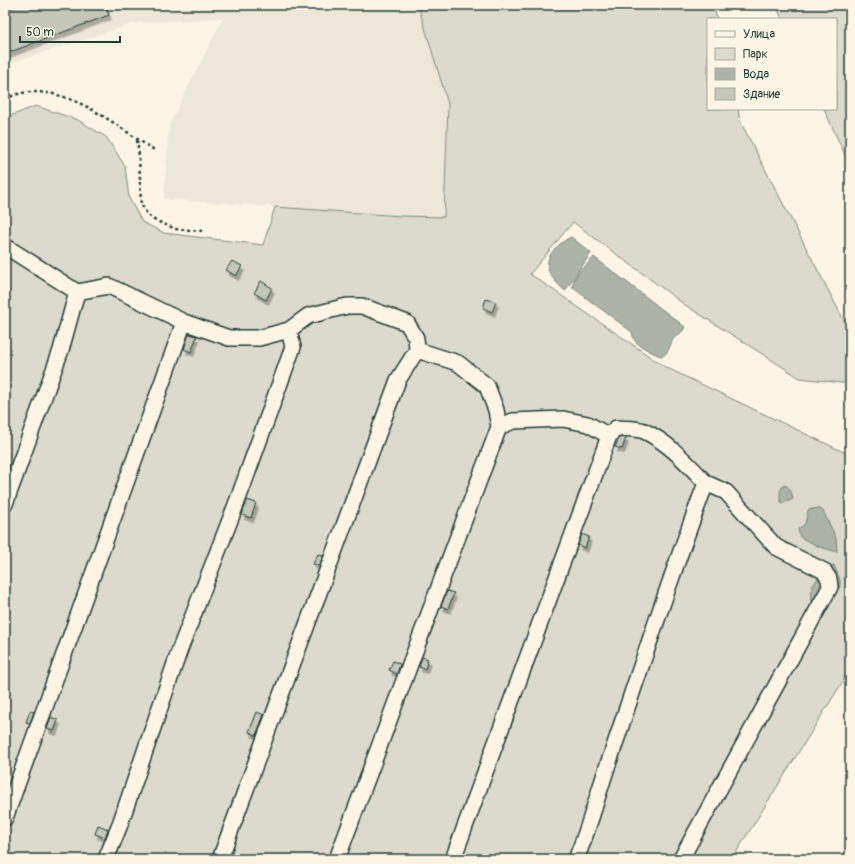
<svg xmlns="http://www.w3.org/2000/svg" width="855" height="864" font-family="Pangolin,sans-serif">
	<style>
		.built { fill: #ece7d8 }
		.green { fill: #dcdacc; stroke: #7e8c80 }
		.water { fill: #aeb3a7; stroke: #758479 }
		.building { fill: #c5c7b9; stroke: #1f3d34; filter: url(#shadow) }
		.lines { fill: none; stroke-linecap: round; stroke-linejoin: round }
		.minor-casing { stroke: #1f3d34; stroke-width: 18 }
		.path { stroke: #1f3d34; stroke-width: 2.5; stroke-dasharray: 3 3; stroke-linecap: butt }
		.minor { stroke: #fcf5e5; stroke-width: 15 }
	</style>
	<defs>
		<filter id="shadow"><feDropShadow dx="2.5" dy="4.5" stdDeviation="0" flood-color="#0004"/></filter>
	</defs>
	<rect width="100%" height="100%" fill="#fcf5e5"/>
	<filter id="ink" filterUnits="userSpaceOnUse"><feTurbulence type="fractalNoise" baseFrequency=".025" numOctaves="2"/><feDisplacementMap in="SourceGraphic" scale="8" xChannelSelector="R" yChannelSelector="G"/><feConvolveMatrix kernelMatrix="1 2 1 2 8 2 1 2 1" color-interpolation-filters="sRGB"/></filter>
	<g filter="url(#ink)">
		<path class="built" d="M5,5H418L448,104L444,217L401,216L164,199L169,125L223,18L135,23L5,65Z"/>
		<path class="green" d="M418,5H714L717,19H708V109H738L740,121L850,332V384L800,378L685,305L573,222L530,274L665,367L850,455V670L732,859H5V118L36,106L78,120L106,137L125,166L129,198L142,222L164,233L263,245L275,207L401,216L444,217L448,104Z
			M776,5H850V166L824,109H836V19H782Z"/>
		<path class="water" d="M571,237L591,253L565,291C559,285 549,276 548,268C545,254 561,242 571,237Z
			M594,257L685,327C682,333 679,334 674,338C670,343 669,354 662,356C657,356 638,345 635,341C633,338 633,335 632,332L573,288C571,277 587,265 594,257Z
			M784,485C791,487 792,494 793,499L782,504C779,498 779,490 784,485Z
			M818,508L823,511L836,538L837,552L820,547L800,537L798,529L805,524L808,510Z
			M834,565L840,580V587L821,600L813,602L811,600L812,587L818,578H823L829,566Z"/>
		<path class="building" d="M20,5H105L109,15L5,54V10Z
			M232,261L242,266L236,276L226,270Z
			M261,281L272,288L266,300L254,293Z
			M486,299L496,302L492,312L483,308Z
			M189,334L197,336L191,352L184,349Z
			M620,437L626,438L622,449L615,447Z
			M247,500L256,503L251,518L242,515Z
			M582,534L589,537L585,548L578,545Z
			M318,554L323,556L319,566L313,564Z
			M447,591L454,593L448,609L441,606Z
			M422,657L428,659L425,669L419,667Z
			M393,661L400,664L397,674L389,670Z
			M30,711L34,712L30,723L26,722Z
			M257,712L264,715L256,735L249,732Z
			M51,717L58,720L54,731L47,729Z
			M98,825L108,829L105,838L95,834Z"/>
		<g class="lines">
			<defs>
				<path id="minor" d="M5,246L77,292L109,286L184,322L229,338H259L289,330L308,316L347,306H362L407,323L416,338L417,350L458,363L487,386L496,410L499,427L513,421L563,419L588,424L609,436L616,428C625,429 636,428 644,431C668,442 688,464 706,483C672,572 642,663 612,753C599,788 591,824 576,859
					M5,504L61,350L77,292
					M5,818L184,322
					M106,859L119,827L180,649L237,502L293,347L289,330
					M220,859L398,380L417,350
					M337,859L499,427
					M453,859L609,436
					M681,859L830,587L829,579L824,571L776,547L726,492L706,483"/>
			</defs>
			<use href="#minor" class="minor-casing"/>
			<path class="path" d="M5,99C10,97 17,94 22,93C72,85 116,127 156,151
				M137,140L139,156L141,204L147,214L154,220L176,229L205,231"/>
			<use href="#minor" class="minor"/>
		</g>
	</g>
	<rect width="855" height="864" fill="none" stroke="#fcf5e5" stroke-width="20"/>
	<rect x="10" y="10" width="835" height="844" fill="none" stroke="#1f3d34" stroke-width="1.5" filter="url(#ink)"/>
	<rect x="707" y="18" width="130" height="92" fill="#fcf5e5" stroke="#a4ab9e"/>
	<rect x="715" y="31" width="20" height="6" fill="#fcf5e5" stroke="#a4ab9e"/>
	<text x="743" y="38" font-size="12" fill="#1f3d34">Улица</text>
	<rect x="715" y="48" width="20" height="12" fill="#dcdacc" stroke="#a4ab9e"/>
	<text x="743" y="58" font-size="12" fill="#1f3d34">Парк</text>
	<rect x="715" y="68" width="20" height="12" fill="#aeb3a7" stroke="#a4ab9e"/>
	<text x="743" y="78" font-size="12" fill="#1f3d34">Вода</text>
	<rect x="715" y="88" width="20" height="12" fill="#c5c7b9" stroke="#a4ab9e"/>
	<text x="743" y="98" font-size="12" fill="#1f3d34">Здание</text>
	<path d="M20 36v6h100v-6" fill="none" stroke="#1f3d34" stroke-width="2"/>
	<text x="26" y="36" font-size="12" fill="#1f3d34" stroke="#fcf5e5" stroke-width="3" paint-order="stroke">50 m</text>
</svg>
